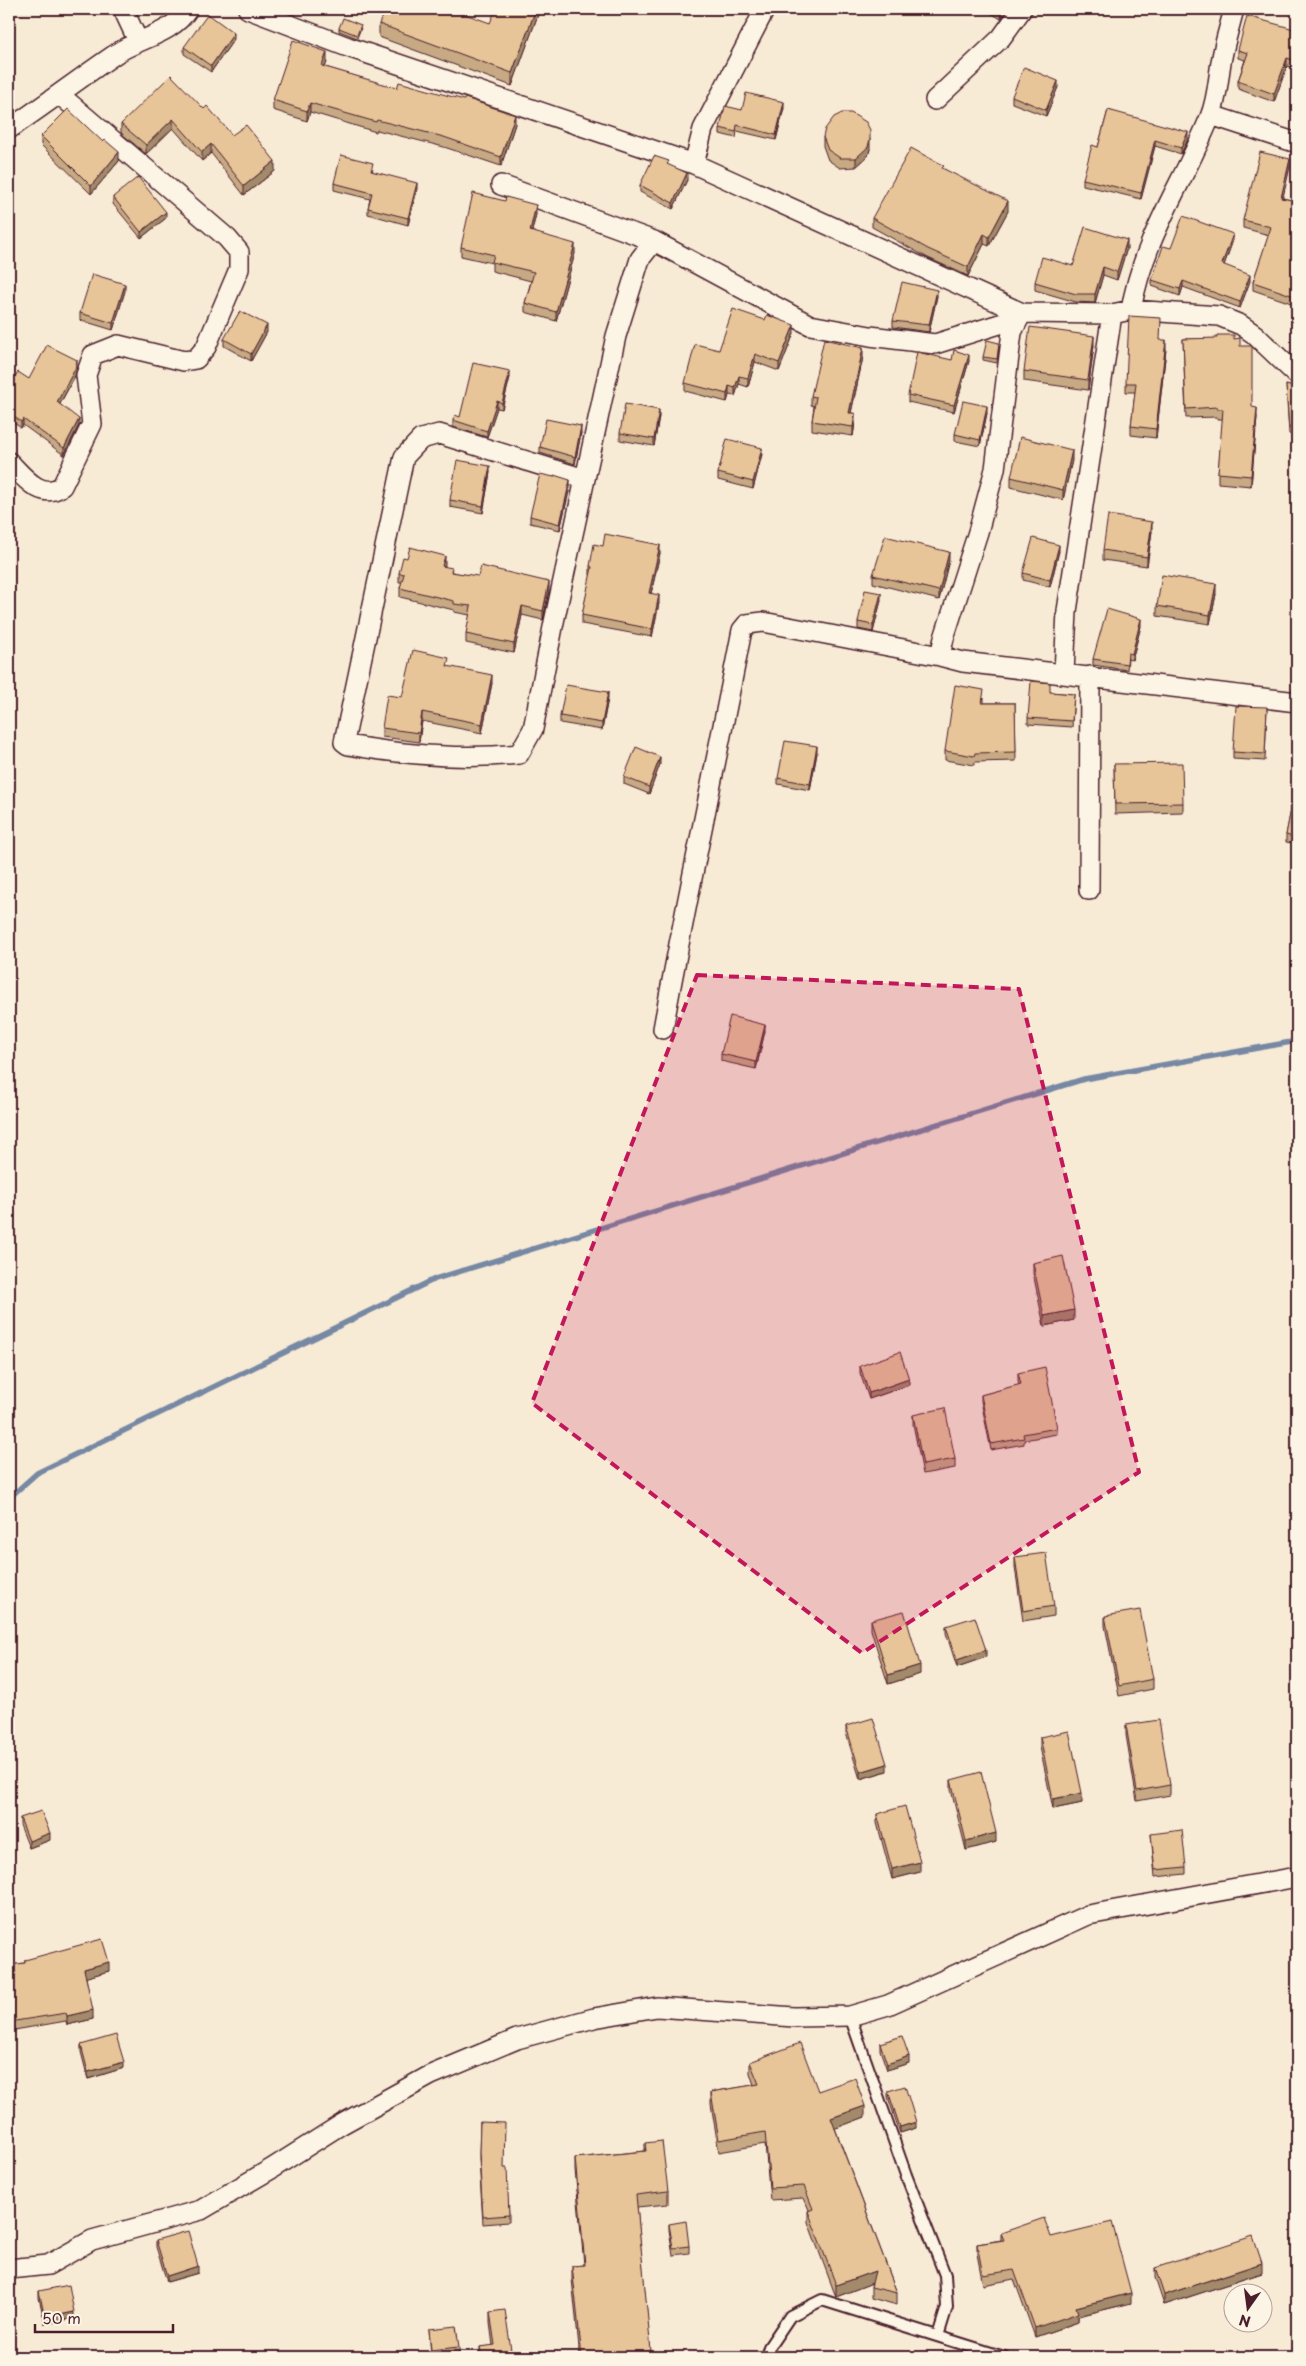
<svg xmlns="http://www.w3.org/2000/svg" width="1306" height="2366" font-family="'Playpen Sans',sans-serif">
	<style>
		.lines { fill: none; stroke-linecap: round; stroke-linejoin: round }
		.stream { stroke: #7688a3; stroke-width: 5.5 }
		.service-casing { stroke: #4a1f2b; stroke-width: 14 }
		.minor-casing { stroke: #4a1f2b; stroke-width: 22 }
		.service { stroke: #fcf5e5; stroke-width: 10 }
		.minor { stroke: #fcf5e5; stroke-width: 19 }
		.wall { fill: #c7a984; stroke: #4a1f2b }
		.shaded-wall { fill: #a28a6b; stroke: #4a1f2b }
		.building { fill: #e7c599; stroke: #4a1f2b }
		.marked { fill: #c2185b; fill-opacity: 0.2; stroke: #c2185b; stroke-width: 4; stroke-dasharray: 10 6; stroke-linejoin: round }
	</style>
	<rect width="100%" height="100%" fill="#f8ebd6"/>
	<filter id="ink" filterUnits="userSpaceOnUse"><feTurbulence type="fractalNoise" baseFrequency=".02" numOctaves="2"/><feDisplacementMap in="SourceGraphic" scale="10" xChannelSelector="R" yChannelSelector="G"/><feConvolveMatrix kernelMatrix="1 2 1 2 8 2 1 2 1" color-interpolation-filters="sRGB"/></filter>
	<g filter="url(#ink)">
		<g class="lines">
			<path class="stream" d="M9,1498L37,1473L435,1279L1084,1079L1297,1041"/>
			<defs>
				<path id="service" d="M850,2016L906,2175L945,2275L947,2307L938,2336
					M766,2357L769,2347L790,2316L822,2300L1004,2357"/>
				<path id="minor" d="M123,9L138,41
					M248,9L348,47L694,164L1022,313L1112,314L1131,310L1219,316L1241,325L1254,334L1297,375
					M935,100L1001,38L1022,9
					M1211,115L1297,143
					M9,129C45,105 80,78 117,53C140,38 172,34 188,9
					M694,164L703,129L765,9
					M501,185L654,241L810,325L870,336L935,344L1019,318
					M1131,310C1144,236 1183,184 1210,117C1218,98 1218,77 1222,57C1225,41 1230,25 1234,9
					M1022,313L1012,332L995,469L978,532L944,638L940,656L963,662L1297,702
					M9,462C23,476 41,501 62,486L92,424L86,375L93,355L118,345L184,361L196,359L206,347L239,269V252L227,238L60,95
					M585,479L439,434L421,439L404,457L344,742L348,745C405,755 461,760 519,754L533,729L554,622L616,336L640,259L654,241
					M1064,673L1067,611L1112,314
					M1089,890L1090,676
					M663,1029C687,896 716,764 742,630L747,624L763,622L940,656
					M9,2269L48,2265L92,2240L201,2210L271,2169L342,2124L431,2075L517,2039L594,2018L657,2007L794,2017L850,2016L888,2005L1088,1915L1297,1877"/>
			</defs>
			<use href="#service" class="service-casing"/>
			<use href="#minor" class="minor-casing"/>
			<use href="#service" class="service"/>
			<use href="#minor" class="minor"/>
		</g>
		<path class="wall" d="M540,9L512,86L379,37V24L490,23Z
			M984,9H1008L1001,19Z
			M1297,19V69L1287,66L1274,102L1238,89V81L1245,60L1238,58V50L1294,29Z
			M339,28H361L357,38L339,31Z
			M234,39L211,72L184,54V47Z
			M327,62L325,67L515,124L501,166L444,147L377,130L376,132L310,112L307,121L273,110V100Z
			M1058,87L1046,116L1012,103V96Z
			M784,108L776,140L737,131L736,138L720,134V128L742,110Z
			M204,109L232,135L275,171L244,195L211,153L202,161L173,128L146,154L121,133V124Z
			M1108,110L1188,139L1181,154L1155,146L1141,199L1083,185V179L1098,147Z
			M41,136L119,161L91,194L41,145Z
			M823,137L870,149L868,156L856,167L840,168L828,160L823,146Z
			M669,165L687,180L673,209L640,192V185Z
			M1290,167L1282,198L1297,201V305L1253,290V282L1269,235L1243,228V220Z
			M373,169L372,171L417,190L408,225L368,214V208L370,199L334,190V183Z
			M944,169L1008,211L989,246L984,244L968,276L928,258L872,227V218Z
			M113,197L166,218L141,238L113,204Z
			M536,214L532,231L575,253L556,321L525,312V303L531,281L492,271V263L461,256V247Z
			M1233,240L1224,265L1250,281L1240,308L1183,287L1180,296L1152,286V280L1171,248Z
			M1127,248L1117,280L1103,275L1095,303L1076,302L1035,290V282L1073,266Z
			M125,291L113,330L80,320V313Z
			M937,296L929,332L893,327V321Z
			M267,332L251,361L224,346V339Z
			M794,333L779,371L755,362L748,387L739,384L735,396L729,395L727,402L685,391V383L719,350Z
			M1183,339H1234L1240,346L1252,407L1257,417L1251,486L1218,483V473L1223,419H1217V417L1186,418Z
			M1161,340L1166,349L1156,438L1131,435V426L1135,392H1126V383Z
			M1094,345L1088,390L1024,381V371Z
			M999,346L997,363L983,360V357Z
			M863,357L851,413L855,423L853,436L812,430V421L814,406L811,405V396Z
			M952,360L969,361L954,412L908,402V395Z
			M77,367L75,376L60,404L79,425L64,455L23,425L21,428L9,419V385Z
			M510,377L502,409L497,408L487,437L453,427V420L460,417Z
			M1286,385L1297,388V436L1289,434Z
			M987,413L980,446L955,441V434Z
			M659,416L654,446L620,440V433Z
			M581,433L575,464L540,453V447Z
			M762,454L753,489L718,480V473Z
			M1072,460L1063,500L1011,487V477Z
			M490,472L483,513L450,507V500Z
			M570,487L560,530L530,523V516Z
			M1152,531L1147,566L1103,560V550Z
			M603,546L660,553L651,594L659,603L652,637L582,624V615L591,575H590V566Z
			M1059,551L1050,587L1023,580V573Z
			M949,560L939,600L873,583V575Z
			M445,565L444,567L452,572L549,591L543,620L522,615L514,653L466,643V634L470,615L454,612V610L400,597V588L402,582H399V573Z
			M1216,594L1210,624L1157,616V606Z
			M881,600L873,632L858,629V622Z
			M1141,626L1132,660L1128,659L1127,670L1093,665V659Z
			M449,667L492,683L482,733L422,721L419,742L382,737V728L402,697Z
			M1050,692L1074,694L1072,727L1028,724V718Z
			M608,698L602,730L560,723V716Z
			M984,698V703H1015L1016,761L975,762L974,765L945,760V751Z
			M1267,707L1265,761L1233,759V752Z
			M817,753L810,790L778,784V778Z
			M1297,757V844L1286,842V835L1294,794V788Z
			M660,764L649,794L624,784V777Z
			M1114,764L1183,803V812L1115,814Z
			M765,1031L756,1069L721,1061V1054Z
			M1033,1263L1074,1320L1044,1326L1033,1273Z
			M860,1366L909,1385L869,1399L860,1373Z
			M1018,1373L1057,1428V1434L1024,1440V1444L991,1450L981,1401V1395L1019,1385L1018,1380Z
			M913,1415L955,1459V1468L923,1474L913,1424Z
			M1015,1557L1054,1606V1616L1023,1621L1015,1567Z
			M1105,1616L1153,1679V1689L1119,1696L1105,1626Z
			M871,1620L920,1674L888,1684L871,1630Z
			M946,1626L986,1657L957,1667L946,1633Z
			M1126,1725L1170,1785V1795L1137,1801L1126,1735Z
			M846,1726L887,1771L860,1779L846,1733Z
			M1040,1737L1082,1803L1053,1809L1040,1747Z
			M951,1780L996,1842L966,1850L951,1790Z
			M877,1814L920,1872L892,1879L877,1823Z
			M20,1818L50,1840L29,1848L20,1825Z
			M1151,1834L1186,1867V1874L1155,1877Z
			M25,1960L109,1971L86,1977L93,2019L67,2025L66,2021L9,2031V1965L25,1963Z
			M880,2043L909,2063L887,2070L880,2050Z
			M81,2045L124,2068L88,2079L81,2052Z
			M750,2062L818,2091L865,2117L835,2128L897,2293V2305L871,2298V2287L872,2283L836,2297L808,2222V2211L809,2210L804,2198L770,2200L765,2144L719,2152L711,2104V2092L754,2085L750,2073Z
			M888,2091L916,2128L900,2133L888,2097Z
			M480,2122L504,2168L509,2215V2222L483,2224L479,2159Z
			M645,2143L668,2191V2204L637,2207L651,2357H580L572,2279V2266L584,2265L575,2170V2158L645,2151Z
			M669,2224L689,2246V2253L673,2255L669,2230Z
			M1001,2233L1051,2237L1131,2303L1078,2316V2322L1035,2337L1014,2279L983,2285L977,2254V2244L1001,2240Z
			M156,2240L198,2273L167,2282L156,2247Z
			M1155,2268L1262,2273L1164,2305L1155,2278Z
			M39,2291L74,2318L45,2324L39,2298Z
			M490,2312L512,2357H480V2347L493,2346L490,2323Z
			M429,2329L459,2347V2352L431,2356Z"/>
		<path class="shaded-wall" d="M536,9H540L512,86V73Z
			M1003,9H1008L1001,19V11Z
			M234,33V39L211,72V66Z
			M327,52V62L322,76V66Z
			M1287,58V66L1274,102V94Z
			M1058,81V87L1046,116V110Z
			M784,102V108L776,140V135Z
			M310,103V112L307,121V111Z
			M515,115V124L501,166V157Z
			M173,119V128L146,154V145Z
			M1188,132V139L1181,154V148Z
			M870,139V149L868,156L856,167V158Z
			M1155,140V146L1141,199V193Z
			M211,144V153L202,161V152Z
			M119,152V161L91,194V186Z
			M1290,159V167L1281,206V198Z
			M275,161V171L244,195V186Z
			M687,173V180L673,209V203Z
			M417,183V190L408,225V218Z
			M1008,201V211L989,246V237Z
			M536,205V214L530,239V231Z
			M166,212V218L141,238V232Z
			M984,234V244L968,276V267Z
			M1233,234V240L1222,271V264Z
			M1127,240V248L1117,280V272Z
			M575,244V253L556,321V312Z
			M1103,267V275L1095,303V294Z
			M1250,275V281L1240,308V302Z
			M1183,281V287L1180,296V289Z
			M125,284V291L113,330V323Z
			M937,290V296L929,332V325Z
			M267,325V332L251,361V354Z
			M794,325V333L779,371V363Z
			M1094,336V345L1088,390V380Z
			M1166,340V349L1156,438V429Z
			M863,348V357L849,422V413Z
			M755,354V362L748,387V378Z
			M969,355V361L954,412V405Z
			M77,360V367L75,376L57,409V402Z
			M510,371V377L502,409V403Z
			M739,376V384L735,396V388Z
			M729,386V395L727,402V394Z
			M497,401V408L487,437V431Z
			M987,406V413L980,446V440Z
			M1257,408V417L1251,486V476Z
			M659,410V416L654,446V439Z
			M855,413V423L853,436V427Z
			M23,419V425L21,428V422Z
			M79,419V425L64,455V448Z
			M581,426V433L575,464V457Z
			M762,448V454L753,489V482Z
			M1072,450V460L1063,500V490Z
			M490,466V472L483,513V506Z
			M10,480V490L9,492V482Z
			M570,480V487L560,530V524Z
			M1152,522V531L1147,566V557Z
			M660,545V553L649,602V593Z
			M1059,545V551L1050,587V580Z
			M949,552V560L939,600V591Z
			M445,556V565L442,575V566Z
			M549,582V591L543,620V611Z
			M1216,584V594L1210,624V615Z
			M881,593V600L873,632V625Z
			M659,595V603L652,637V629Z
			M522,606V615L514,653V644Z
			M1141,619V626L1132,660V654Z
			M492,675V683L482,733V724Z
			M608,692V698L602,730V723Z
			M422,712V721L419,742V733Z
			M817,746V753L810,790V784Z
			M660,757V764L649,794V787Z
			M765,1025V1031L756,1069V1062Z
			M1074,1310V1320L1044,1326V1316Z
			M909,1379V1385L869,1399V1393Z
			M986,1650V1657L957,1667V1660Z
			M920,1665V1674L888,1684V1675Z
			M887,1764V1771L860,1779V1772Z
			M1082,1793V1803L1053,1809V1799Z
			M50,1833V1840L29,1848V1841Z
			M996,1833V1842L966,1850V1841Z
			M920,1862V1872L892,1879V1869Z
			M109,1962V1971L84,1978V1969Z
			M93,2010V2019L67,2025V2016Z
			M909,2056V2063L887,2070V2064Z
			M124,2062V2068L88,2079V2072Z
			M865,2106V2117L831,2130V2118Z
			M916,2122V2128L900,2133V2127Z
			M1262,2263V2273L1164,2305V2295Z
			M198,2266V2273L167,2282V2276Z
			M875,2271V2282L836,2297V2285Z
			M1131,2293V2303L1078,2316V2322L1035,2337V2328L1076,2307Z
			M74,2312V2318L45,2324V2318Z"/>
		<path class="building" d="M385,9H451L490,23L496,9H536L512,73L379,24Z
			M208,14L234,33L211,66L184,47Z
			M1247,16L1294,29L1297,19V61L1287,58L1274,94L1238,81L1248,53L1238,50Z
			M343,18L361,25L357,35L339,28Z
			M293,40L327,52L322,66L397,88L399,82L464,100L465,98L515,115L501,157L444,137L377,120L376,122L310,103L307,111L273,100Z
			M1024,67L1058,81L1046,110L1012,96Z
			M171,75L204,109L207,106L232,135L246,125L275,161L244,186L211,144L202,152L173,119L146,145L121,124Z
			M746,93L784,102L776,135L737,125L736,132L720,128L725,106L742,110Z
			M68,109L103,142L105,140L119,152L91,186L41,136Z
			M1108,110L1188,132L1181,148L1155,140L1141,193L1083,179L1092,145L1098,147Z
			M842,113H851L866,122L870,130V139L868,147L856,158H840L828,150L823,137L825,129L834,117Z
			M911,148L944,166L942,168L1008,201L989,237L984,234L968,267L928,249L872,218Z
			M1260,152L1290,159L1281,198L1297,201V297L1253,282L1271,227L1243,220Z
			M341,155L373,163L371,171L417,183L408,218L368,208L372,193L334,183Z
			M654,156L669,161L667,164L687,173L673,203L640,185Z
			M138,177L166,212L141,232L113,197Z
			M473,193L505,201L506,197L536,205L530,231L575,244L556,312L525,303L534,272L492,262L494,255L461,247Z
			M1183,216L1233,234L1222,264L1250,275L1240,302L1183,281L1180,289L1152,280L1163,246L1171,248Z
			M1085,227L1127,240L1117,272L1103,267L1095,294H1076L1035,282L1042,257L1073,266Z
			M92,274L125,284L113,323L80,313Z
			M902,282L937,290L929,325L893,321Z
			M733,309L765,320L767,315L794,325L779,363L755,354L748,378L739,376L735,388L729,386L727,394L685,383L695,344L719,350Z
			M240,311L267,325L251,354L224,339Z
			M1129,316L1161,318L1160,340H1166L1156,429L1131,426L1136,383H1126Z
			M1030,327L1094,336L1088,380L1024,371Z
			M1217,335H1234V339L1240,338V346H1252V407L1257,408L1251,476L1218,473L1223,409H1217V407L1186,409L1183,339L1217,338Z
			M824,339L863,348L849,413H855L853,427L812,421L816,397L811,396Z
			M987,340L999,343L997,359L983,357Z
			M47,345L77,360L75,369L57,402L79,419L64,448L23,419L21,422L9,412V385L18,372L29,379Z
			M954,350L969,355L954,405L908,395L917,352L952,360Z
			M473,363L510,371L502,403L497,401L487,431L453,420L455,415L460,417Z
			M1286,385L1297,388V429L1289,428Z
			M963,401L987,406L980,440L955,434Z
			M625,404L659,410L654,439L620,433Z
			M546,419L581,426L575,457L540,447Z
			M1020,437L1072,450L1063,490L1011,477Z
			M727,439L762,448L753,482L718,473Z
			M457,460L490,466L483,506L450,500Z
			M540,474L554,477V475L570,480L560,524L530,516Z
			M1108,515L1152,522L1147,557L1103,550Z
			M605,534L660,545L649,593L659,595L652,629L582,615L592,567L590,566L594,544L603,546Z
			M885,536L949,552L939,591L873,575Z
			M1033,538L1059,545L1050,580L1023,573Z
			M410,547L445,556L442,566L452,568L451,572L478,576L481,566L549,582L543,611L522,606L514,644L466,634L471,606L454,604V601L400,588L404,574L399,573L403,557L407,558Z
			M1162,575L1216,584L1210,615L1157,606Z
			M865,590L881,593L873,625L858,622Z
			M1107,609L1141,619L1132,654L1128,653L1127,664L1093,659Z
			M413,650L449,658L447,666L492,675L482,724L422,712L419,733L382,728L387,695L402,697Z
			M1031,681L1050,683V692L1074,694L1072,721L1028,718Z
			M566,685L608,692L602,723L560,716Z
			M955,685L984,690L982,703H1015L1016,752L975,753L974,756L945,751Z
			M1236,706L1267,707L1265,754L1233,752Z
			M785,741L817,746L810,784L778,778Z
			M636,747L660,757L649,787L624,777Z
			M1297,757V838L1286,835L1295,788H1294Z
			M1182,763L1183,803L1115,804L1114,764Z
			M730,1016L765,1025L756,1062L721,1054Z
			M1063,1256L1074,1310L1044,1316L1033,1263Z
			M900,1352L909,1379L869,1393L860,1366Z
			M1045,1367L1057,1428L1023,1434L1024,1438L991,1444L981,1395L1021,1384L1018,1373Z
			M945,1408L955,1459L923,1465L913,1415Z
			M1046,1553L1054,1606L1023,1611L1015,1557Z
			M1140,1610L1153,1679L1119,1686L1105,1616Z
			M904,1611L920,1665L888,1675L871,1620Z
			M975,1617L986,1650L957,1660L946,1626Z
			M873,1718L887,1764L860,1772L846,1726Z
			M1159,1720L1170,1785L1137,1791L1126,1725Z
			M1069,1731L1082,1793L1053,1799L1040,1737Z
			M981,1772L996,1833L966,1841L951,1780Z
			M905,1806L920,1862L892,1869L877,1814Z
			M41,1811L50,1833L29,1841L20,1818Z
			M1182,1830L1186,1867L1155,1870L1151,1834Z
			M102,1939L109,1962L84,1969L93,2010L67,2016L66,2013L9,2022V1965L25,1963V1960Z
			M116,2035L124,2062L88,2072L81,2045Z
			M902,2036L909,2056L887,2064L880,2043Z
			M800,2043L818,2091L855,2078L865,2106L831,2118L897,2293L871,2287L875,2271L836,2285L808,2211L813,2209L804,2186L770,2188L765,2132L719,2140L711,2092L759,2084L750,2062Z
			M905,2086L916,2122L900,2127L888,2091Z
			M480,2122L505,2123L504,2168H507L509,2215L483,2217L479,2152Z
			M662,2141L668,2191L636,2195L651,2351L590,2357H582L572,2266L585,2265L575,2158L646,2151L645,2143Z
			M1044,2218L1051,2237L1112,2222L1131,2293L1076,2307L1078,2313L1035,2328L1014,2270L983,2275L977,2244L1004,2240L1001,2233Z
			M686,2221L689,2246L673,2248L669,2224Z
			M188,2231L198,2266L167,2276L156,2240Z
			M1253,2236L1262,2263L1164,2295L1155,2268Z
			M69,2285L74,2312L45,2318L39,2291Z
			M505,2310L512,2357H482L480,2347L495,2345L490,2312Z
			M456,2326L459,2347L431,2350L429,2329Z"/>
	</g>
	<path class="marked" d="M697,975L1019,989L1139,1472L862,1653L532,1403Z"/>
	<rect width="1306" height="2366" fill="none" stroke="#fcf5e5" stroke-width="30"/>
	<rect x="15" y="15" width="1276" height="2336" fill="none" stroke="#4a1f2b" stroke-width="2" filter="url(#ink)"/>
	<g transform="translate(1248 2308) rotate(194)"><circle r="24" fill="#fcf5e5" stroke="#b59f9b"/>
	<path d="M0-4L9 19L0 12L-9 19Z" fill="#4a1f2b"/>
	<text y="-8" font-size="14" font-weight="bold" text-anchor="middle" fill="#4a1f2b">N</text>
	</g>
	<path d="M35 2324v8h138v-8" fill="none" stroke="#4a1f2b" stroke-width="2.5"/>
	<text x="42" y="2324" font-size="15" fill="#4a1f2b" stroke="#fcf5e5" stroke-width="4" paint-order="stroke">50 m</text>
</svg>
